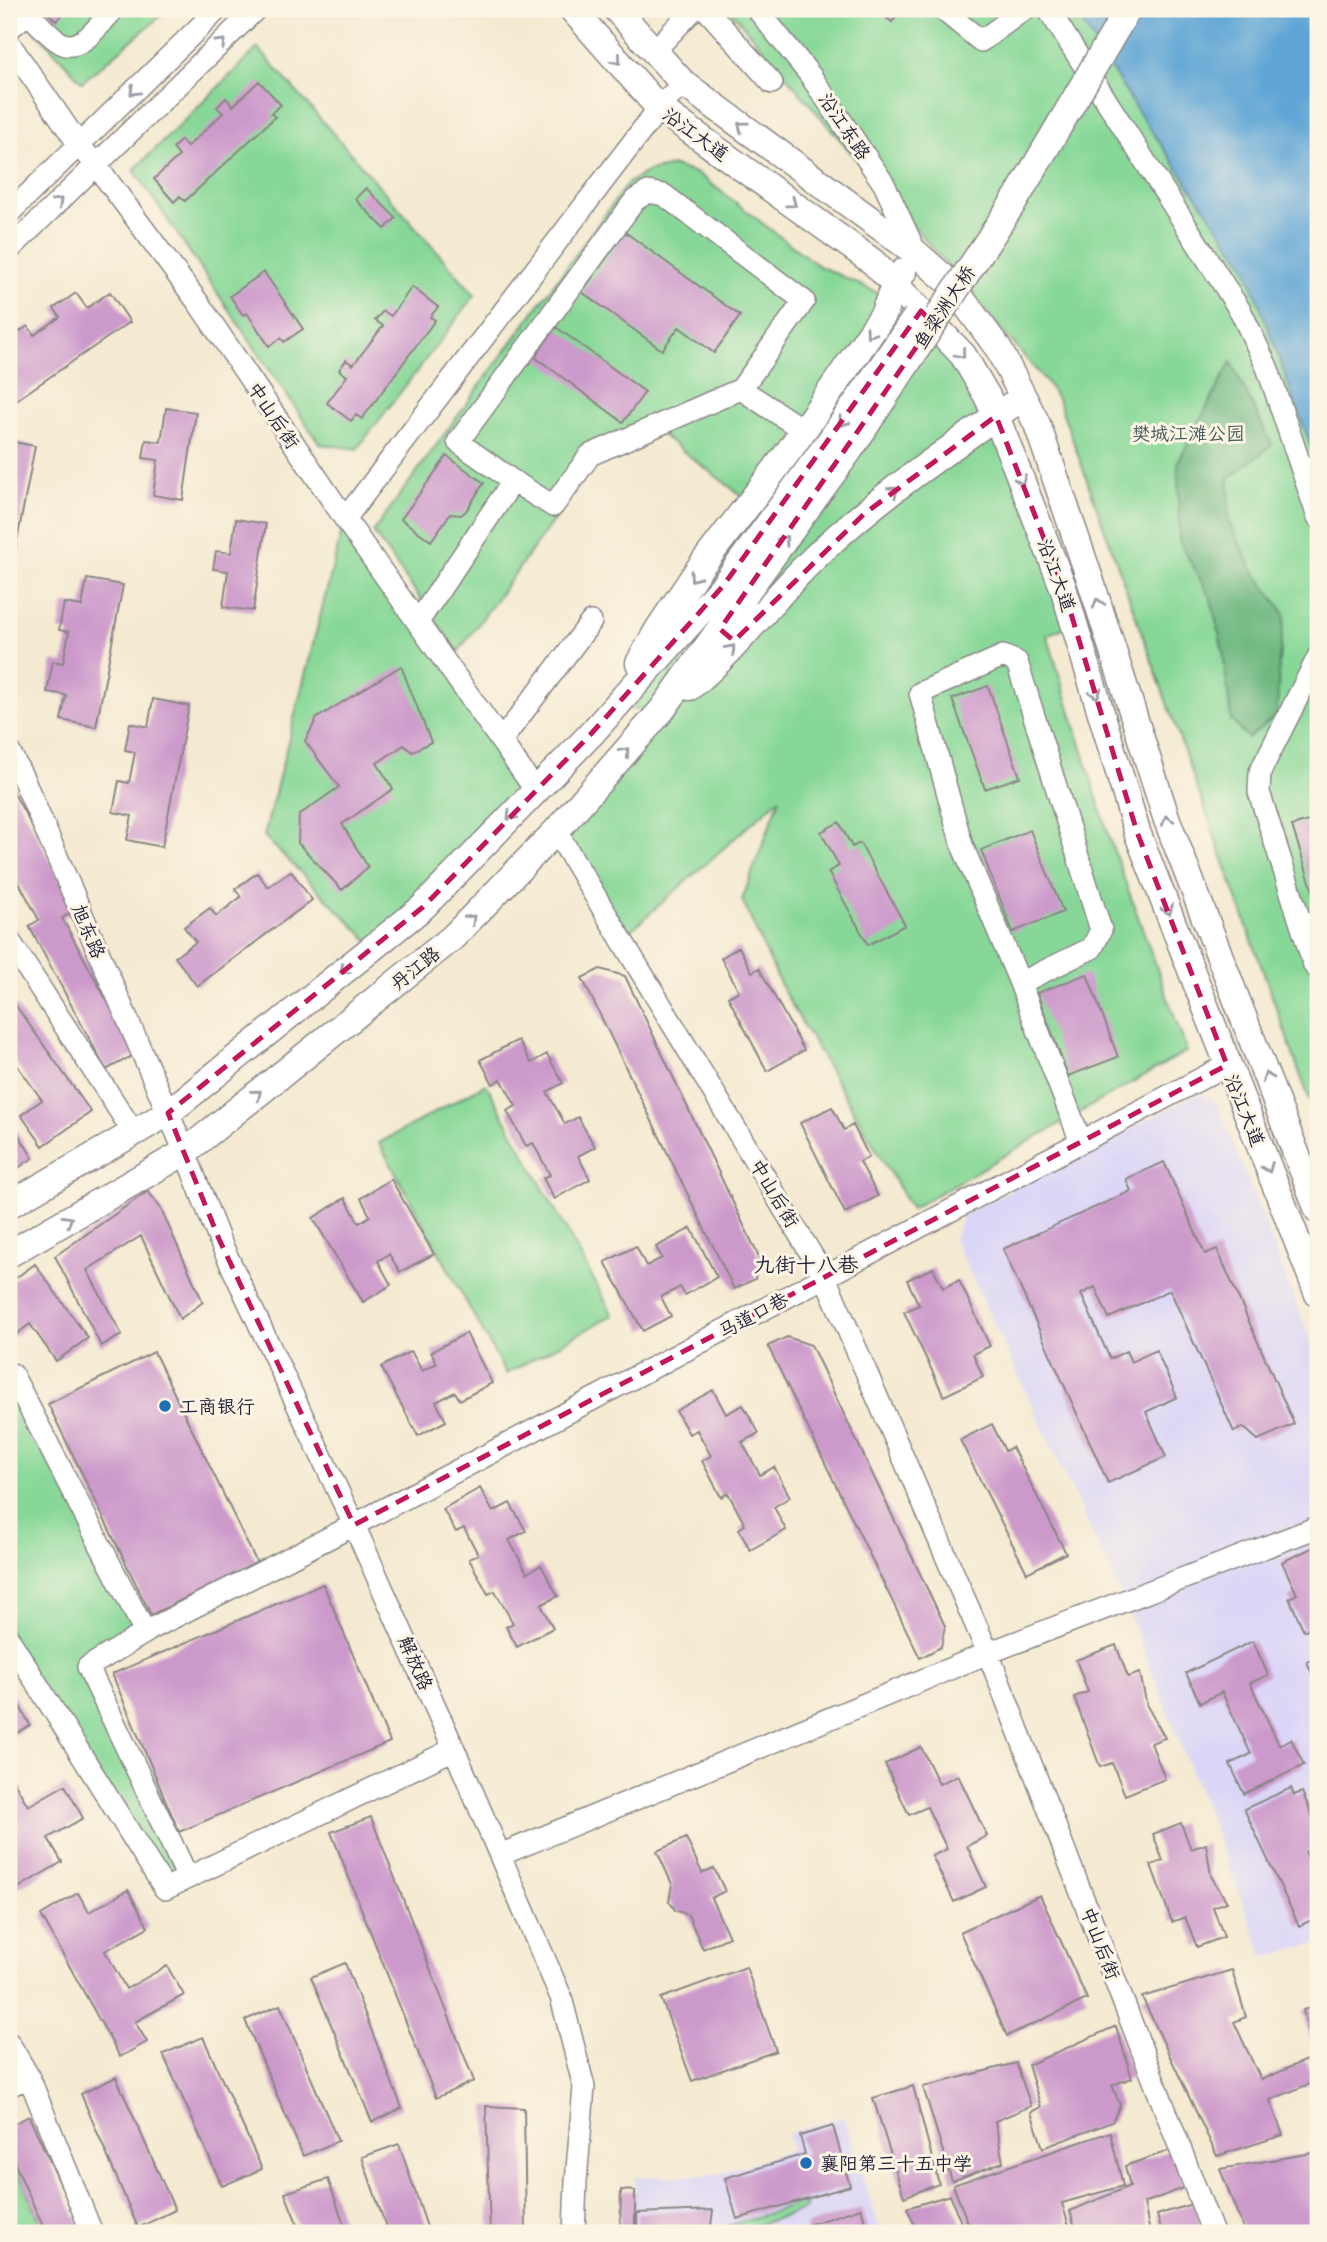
<svg xmlns="http://www.w3.org/2000/svg" width="1327" height="2242" font-family="'Playpen Sans','LXGW WenKai TC',sans-serif">
	<style>
		.built { fill: #dbd6f7 }
		.green { fill: #87d898; stroke: #547d6a; stroke-width: 2 }
		.forest { fill: #6db880; stroke: #486d5e; stroke-width: 2 }
		.water { fill: #5fa5d5; stroke: #406488; stroke-width: 2 }
		.building { fill: #cc99cb }
		.lines { fill: none; stroke-linecap: round; stroke-linejoin: round }
		.minor-casing { stroke: #8b8686; stroke-width: 24 }
		.major-casing { stroke: #8b8686; stroke-width: 29 }
		.minor { stroke: #fff; stroke-width: 21 }
		.major { stroke: #fff; stroke-width: 26 }
		.major-bridge-casing { stroke: #8b8686; stroke-width: 29; stroke-linecap: butt }
		.major-bridge { stroke: #fff; stroke-width: 26 }
		.oneway { stroke: #9c9ca7 }
		.marked { fill: none; stroke: #c2185b; stroke-width: 5; stroke-dasharray: 14 9; stroke-linejoin: round }
		.poi-dot { fill: #1f6fb2; stroke: #fcf5e5; stroke-width: 2.5 }
		.labels { text-anchor: middle; stroke-width: 6; stroke-linejoin: round; paint-order: stroke }
		.street-label { font-size: 19px; fill: #22223b; stroke: #fcf5e5 }
		.park-label { font-size: 19px; fill: #405957; stroke: #fcf5e5 }
		.poi-label { font-size: 19px; fill: #22223b; stroke: #fcf5e5; text-anchor: start }
		.neighbourhood-label { font-size: 21px; fill: #22223b; stroke: #fcf5e5 }
	</style>
	<rect width="100%" height="100%" fill="#fcf5e5"/>
	<filter id="ink" filterUnits="userSpaceOnUse"><feTurbulence type="fractalNoise" baseFrequency=".0143" numOctaves="2"/><feDisplacementMap in="SourceGraphic" scale="14" xChannelSelector="R" yChannelSelector="G"/><feConvolveMatrix kernelMatrix="1 2 1 2 8 2 1 2 1" color-interpolation-filters="sRGB"/></filter>
	<filter id="wash" filterUnits="userSpaceOnUse"><feTurbulence type="fractalNoise" baseFrequency=".00686" numOctaves="4" result="noise"/><feDisplacementMap in="SourceGraphic" scale="28" xChannelSelector="R" yChannelSelector="G"/><feGaussianBlur stdDeviation="1.57" result="paint"/><feColorMatrix in="noise" values="0 0 0 0 0 0 0 0 0 0 0 0 0 0 0 0 0 1.4 0 .05"/><feComposite in="paint" operator="in"/></filter>
	<g filter="url(#wash)">
		<rect width="100%" height="100%" fill="#f4ead1"/>
		<path class="built" d="M1199,1093L1217,1102L1318,1359V1943L1264,1957L1124,1601L954,1239L963,1215Z
			M843,2117L881,2233H634L635,2177L715,2175L792,2150L787,2134Z"/>
		<path class="green" d="M16,9H169L82,82Z
			M729,9H1074L1135,107L1247,267L1318,467V1124L1059,402L1048,384Z
			M258,48L475,295L357,449L320,444L134,170Z
			M673,166L698,174L817,265L889,298L963,355L1074,623L1047,635L1110,840L1187,1051L911,1209L783,990L742,900L780,798L621,939L556,831L661,710L613,708L750,502L659,433L598,459L458,652L373,532L628,183L649,171Z
			M345,519L536,791L374,946L264,836Z
			M486,1084L613,1315L506,1374L379,1143Z
			M9,1376L145,1632L88,1667L188,1878L165,1889L9,1639Z
			M14,2162L45,2233H9V2164Z
			M805,2202L806,2209L748,2228L749,2233H729L728,2226Z"/>
		<path class="forest" d="M1231,362L1272,445L1229,478V522L1251,567L1285,614L1279,660L1277,715L1248,738L1231,720L1223,651L1211,599L1179,541L1178,462Z"/>
		<path class="water" d="M1074,9H1318V466L1246,267L1135,107Z"/>
		<g id="blocks">
			<path class="building" d="M44,9H68L56,21Z
				M875,9H902L892,22Z
				M259,81L281,105L271,113L275,117L185,201L180,196L174,202L154,179L179,156L173,148L181,140L187,147L223,113L217,107L226,98L233,106Z
				M366,188L396,218L385,229L355,199Z
				M625,232L740,316L714,353L679,327L662,350L582,292Z
				M264,272L303,329L284,342L281,338L269,346L247,313L243,315L230,296Z
				M412,287L438,307L430,317L435,320L362,419L356,415L351,421L327,403L347,376L339,370L346,360L353,365L383,326L375,320L383,311L391,316Z
				M110,292L130,322L12,403L9,399V362L12,360L9,354V338L28,326L34,335L60,317L54,308L76,293L87,308Z
				M556,327L645,392L623,422L535,357Z
				M166,408L196,412L183,500L153,495L158,460L143,458L146,440L161,442Z
				M9,441L35,446L10,578H9Z
				M447,456L484,483L466,511L461,515L450,514L431,541L401,519Z
				M236,519L266,524L253,611L223,607L228,571L213,569L216,551L231,553Z
				M87,579L123,585L96,727L61,720L66,695L47,692L53,661L63,663L69,632L59,630L64,603L82,606Z
				M401,666L431,742L412,752L404,745L377,763L393,789L342,824L368,867L342,890L298,843L299,815L339,787L305,741L317,718Z
				M988,686L1020,777L985,789L952,699Z
				M153,699L189,706L162,847L127,840L132,816L113,812L119,781L129,783L135,752L125,750L130,723L148,727Z
				M9,784L77,910L62,918L136,1054L106,1070L29,926L39,920L9,864Z
				M1318,818V907L1292,826Z
				M839,822L852,847L860,843L905,925L868,945L828,872L839,866L821,832Z
				M1030,830L1063,912L1013,932L981,850Z
				M291,871L312,900L197,986L175,957L196,942L184,927L210,908L216,916L241,897L235,889L257,873L268,887Z
				M739,947L752,972L759,968L804,1050L767,1071L728,997L739,991L721,958Z
				M600,969L625,976L759,1257L755,1279L734,1289L582,978Z
				M1087,974L1118,1057L1068,1076L1037,993Z
				M9,996L91,1112L43,1146L21,1115L42,1100L9,1054Z
				M518,1040L531,1063L547,1054L563,1083L547,1092L565,1124L578,1117L595,1147L578,1156L590,1179L554,1199L543,1178L550,1175L533,1143L526,1146L507,1111L516,1106L501,1079L493,1084L480,1060Z
				M832,1107L844,1130L853,1125L869,1157L860,1162L878,1196L845,1213L800,1123Z
				M12,1124L33,1158L9,1174V1125Z
				M1164,1162L1205,1254L1217,1249L1294,1424L1258,1440L1243,1427L1234,1432L1170,1290L1109,1318L1095,1287L1081,1294L1110,1359L1126,1351L1131,1362L1156,1350L1177,1397L1146,1412L1166,1457L1108,1483L1003,1249L1131,1191L1126,1179Z
				M391,1179L434,1254L400,1272L389,1254L378,1261L391,1285L363,1302L313,1218L345,1198L359,1223L370,1216L361,1198Z
				M148,1191L160,1207L203,1302L180,1319L141,1236L87,1270L122,1335L101,1346L55,1256Z
				M691,1228L717,1277L685,1295L680,1287L661,1297L671,1316L643,1331L605,1262L636,1246L646,1266L662,1258L656,1247Z
				M35,1264L88,1338L56,1361L30,1324L9,1340V1283Z
				M933,1268L943,1288L959,1280L990,1346L973,1354L983,1377L944,1396L904,1312L919,1305L907,1280Z
				M466,1333L492,1383L460,1400L455,1392L436,1402L446,1421L418,1436L381,1367L411,1351L422,1371L437,1363L431,1352Z
				M787,1337L811,1345L945,1626L941,1647L920,1658L768,1346Z
				M154,1352L257,1563L151,1615L48,1404Z
				M713,1390L726,1414L743,1405L759,1433L742,1442L760,1475L774,1467L790,1497L774,1507L786,1530L750,1550L739,1529L745,1525L728,1493L721,1497L702,1461L711,1456L697,1430L689,1434L676,1411Z
				M992,1424L1005,1451L1012,1447L1066,1553L1027,1573L960,1440Z
				M480,1488L493,1512L510,1503L526,1531L509,1540L527,1573L541,1565L558,1596L541,1605L553,1628L517,1647L506,1627L513,1623L495,1591L488,1594L469,1559L478,1554L464,1528L456,1532L443,1509Z
				M1318,1545V1624L1304,1631L1289,1598L1297,1594L1282,1562Z
				M323,1584L390,1742L179,1832L112,1674Z
				M1253,1641L1268,1675L1250,1683L1279,1745L1291,1739L1304,1765L1244,1794L1230,1764L1251,1754L1222,1692L1200,1703L1186,1673Z
				M1116,1645L1128,1677L1140,1673L1147,1706L1165,1738L1151,1743L1165,1779L1125,1795L1112,1763L1100,1767L1074,1697L1088,1692L1076,1660Z
				M1318,1657V1687L1307,1662Z
				M13,1694L30,1725L9,1738V1697Z
				M921,1747L939,1784L958,1775L987,1836L967,1846L986,1887L954,1902L932,1856L947,1849L927,1807L909,1815L885,1764Z
				M9,1773L28,1806L65,1785L83,1818L48,1838L62,1862L9,1893Z
				M1291,1788L1294,1795L1302,1792L1318,1828V1845L1305,1852L1318,1881V1917L1299,1926L1244,1809Z
				M371,1817L474,2081L436,2098L331,1832Z
				M1181,1823L1191,1849L1206,1844L1211,1876L1227,1902L1213,1907L1224,1937L1197,1947L1185,1917L1172,1922L1151,1865L1163,1861L1153,1834Z
				M686,1838L702,1873L714,1868L725,1891L711,1898L729,1937L703,1949L688,1915L675,1910L669,1901L672,1884L657,1851Z
				M128,1890L148,1927L105,1951L126,1989L167,1966L184,1995L135,2022L147,2042L120,2057L41,1915L78,1893L89,1912Z
				M1040,1895L1087,1999L1007,2036L960,1932Z
				M345,1963L402,2108L372,2122L311,1977Z
				M746,1967L776,2051L692,2081L661,1998Z
				M1232,1970L1246,2017L1234,2022L1261,2080L1306,2060L1314,2082L1270,2100L1283,2135L1217,2156L1142,1997Z
				M280,2005L338,2141L303,2156L245,2020Z
				M1318,2006V2065H1317L1303,2010Z
				M1116,2026L1132,2078L1112,2085L1120,2105L1112,2122L1043,2148L1031,2112L1041,2107L1028,2065Z
				M203,2037L262,2169L222,2186L163,2054Z
				M1016,2063L1031,2106L995,2121L1003,2162L952,2181L923,2087Z
				M116,2077L175,2210L138,2228L81,2094Z
				M913,2086L939,2184L904,2197L873,2098Z
				M486,2106L524,2108L526,2233H490Z
				M29,2116L83,2233H46L9,2151V2126Z
				M833,2126L850,2186L737,2219L725,2178L805,2154L800,2136Z
				M1110,2132L1123,2186L1062,2203L1071,2233H972L953,2185Z
				M399,2144L429,2233H388L362,2157Z
				M1174,2149L1184,2188L1144,2203L1150,2233H1077L1070,2211L1130,2186L1125,2166Z
				M1318,2152V2233H1245L1220,2169Z
				M328,2179L347,2233H301L285,2193Z
				M621,2190L635,2191V2233H620Z
				M950,2195L965,2233H918L907,2208Z
				M1195,2203L1203,2233H1162L1157,2215Z
				M861,2208L869,2233H807L805,2226Z
				M713,2210L710,2233H637V2213Z"/>
		</g>
	</g>
	<g filter="url(#ink)">
		<use href="#blocks" fill-opacity="0" stroke="#8b8686" stroke-width="2"/>
		<g class="lines">
			<defs>
				<path id="minor" d="M706,9L772,83
					M757,9L810,75L884,184L916,253
					M942,9L981,41L1025,9
					M1048,9L1241,312L1267,367L1318,517
					M9,29L28,13C38,22 49,37 61,43C81,54 102,21 114,9
					M9,43L79,145L96,165L197,301L345,519L536,791
					M654,51L694,9
					M9,213L218,9
					M9,250L256,9
					M513,481L458,442L635,200L648,192L664,195L804,301L741,389
					M345,519L659,108L683,83
					M418,622L513,481L553,506L590,455L741,389L803,430
					M1318,657L1260,772L1259,792L1314,965L1318,969
					M501,741L591,622
					M9,751L23,778L185,1152L219,1239L354,1525L454,1749L561,1997L584,2087L576,2181L574,2233
					M556,831L825,1277L988,1653L1213,2233
					M9,940L134,1133
					M1020,983L1092,948L1101,930L1017,662L1003,656L920,693L962,845L1020,983L1081,1142
					M9,1376L12,1374L145,1632L354,1525L1227,1065
					M148,1631L88,1667L188,1878
					M9,1639L165,1889L454,1749
					M500,1855L988,1653L1318,1527
					M9,2043L29,2077L92,2233
					M9,2086L29,2077"/>
				<path id="major" d="M572,9L659,108L873,262L963,355L987,396L996,416L1063,587L1137,832L1318,1294
					M616,9L683,83L916,253L950,283L998,348L1037,424L1090,579L1167,820L1318,1210
					M639,663L659,628L698,570L787,454L883,315L895,284L903,272
					M690,687C735,651 768,604 808,564C868,504 941,455 1010,406
					M9,1205L168,1113L423,907L590,735L723,586
					M9,1254L185,1152L452,938L556,831L662,710L744,595"/>
			</defs>
			<use href="#minor" class="minor-casing"/>
			<use href="#major" class="major-casing"/>
			<use href="#minor" class="minor"/>
			<use href="#major" class="major"/>
			<defs>
				<path id="major-bridge" d="M723,586L832,438L916,317
					M744,595L849,451L1017,197L1128,9"/>
			</defs>
			<use href="#major-bridge" class="major-bridge-casing"/>
			<use href="#major-bridge" class="major-bridge"/>
		</g>
		<defs><path id="oneway-chevron" d="M-2-3.5L2.5 0L-2 3.5" fill="none" stroke-width="1.6" stroke-linecap="round" stroke-linejoin="round" transform="scale(1.75)"/></defs>
		<g class="oneway">
			<use href="#oneway-chevron" transform="translate(221 43) rotate(-44)"/>
			<use href="#oneway-chevron" transform="translate(617 60) rotate(49)"/>
			<use href="#oneway-chevron" transform="translate(134 91) rotate(136)"/>
			<use href="#oneway-chevron" transform="translate(742 126) rotate(-144)"/>
			<use href="#oneway-chevron" transform="translate(58 202) rotate(-44)"/>
			<use href="#oneway-chevron" transform="translate(792 203) rotate(36)"/>
			<use href="#oneway-chevron" transform="translate(870 333) rotate(125)"/>
			<use href="#oneway-chevron" transform="translate(961 354) rotate(52)"/>
			<use href="#oneway-chevron" transform="translate(843 422) rotate(125)"/>
			<use href="#oneway-chevron" transform="translate(1021 480) rotate(69)"/>
			<use href="#oneway-chevron" transform="translate(894 491) rotate(-37)"/>
			<use href="#oneway-chevron" transform="translate(784 540) rotate(-54)"/>
			<use href="#oneway-chevron" transform="translate(694 577) rotate(125)"/>
			<use href="#oneway-chevron" transform="translate(1098 603) rotate(-108)"/>
			<use href="#oneway-chevron" transform="translate(731 649) rotate(-49)"/>
			<use href="#oneway-chevron" transform="translate(1096 694) rotate(73)"/>
			<use href="#oneway-chevron" transform="translate(625 752) rotate(-49)"/>
			<use href="#oneway-chevron" transform="translate(511 816) rotate(134)"/>
			<use href="#oneway-chevron" transform="translate(1167 820) rotate(-109)"/>
			<use href="#oneway-chevron" transform="translate(1168 910) rotate(69)"/>
			<use href="#oneway-chevron" transform="translate(471 919) rotate(-45)"/>
			<use href="#oneway-chevron" transform="translate(344 970) rotate(141)"/>
			<use href="#oneway-chevron" transform="translate(1267 1077) rotate(-111)"/>
			<use href="#oneway-chevron" transform="translate(257 1094) rotate(-39)"/>
			<use href="#oneway-chevron" transform="translate(1268 1168) rotate(68)"/>
			<use href="#oneway-chevron" transform="translate(68 1220) rotate(-30)"/>
		</g>
	</g>
	<path class="marked" d="M921,311L933,323L720,629L734,641L864,514L996,416L1063,587L1137,832L1227,1065L354,1525L219,1239L168,1113L423,907L590,735L723,586Z"/>
	<g class="poi-dot">
		<circle cx="165" cy="1406" r="7"/>
		<circle cx="806" cy="2163" r="7"/>
	</g>
	<g class="labels">
		<g class="street-label">
			<text transform="translate(845 126) rotate(56)" y="7">沿江东路</text>
			<text transform="translate(696 134) rotate(36)" y="7">沿江大道</text>
			<text transform="translate(944 307) rotate(-57)" y="7">鱼梁洲大桥</text>
			<text transform="translate(274 415) rotate(56)" y="7">中山后街</text>
			<text transform="translate(1057 575) rotate(70)" y="7">沿江大道</text>
			<text transform="translate(89 931) rotate(67)" y="7">旭东路</text>
			<text transform="translate(415 968) rotate(-39)" y="7">丹江路</text>
			<text transform="translate(1245 1110) rotate(68)" y="7">沿江大道</text>
			<text transform="translate(775 1193) rotate(59)" y="7">中山后街</text>
			<text transform="translate(753 1315) rotate(-28)" y="7">马道口巷</text>
			<text transform="translate(416 1663) rotate(66)" y="7">解放路</text>
			<text transform="translate(1101 1943) rotate(69)" y="7">中山后街</text>
		</g>
		<g class="park-label">
			<text x="1188" y="440">樊城江滩公园</text>
		</g>
		<g class="poi-label">
			<text x="179" y="1413">工商银行</text>
			<text x="820" y="2170">襄阳第三十五中学</text>
		</g>
		<g class="neighbourhood-label">
			<text x="806" y="1272">九街十八巷</text>
		</g>
	</g>
	<rect width="1327" height="2242" fill="none" stroke="#fcf5e5" stroke-width="35"/>
</svg>
